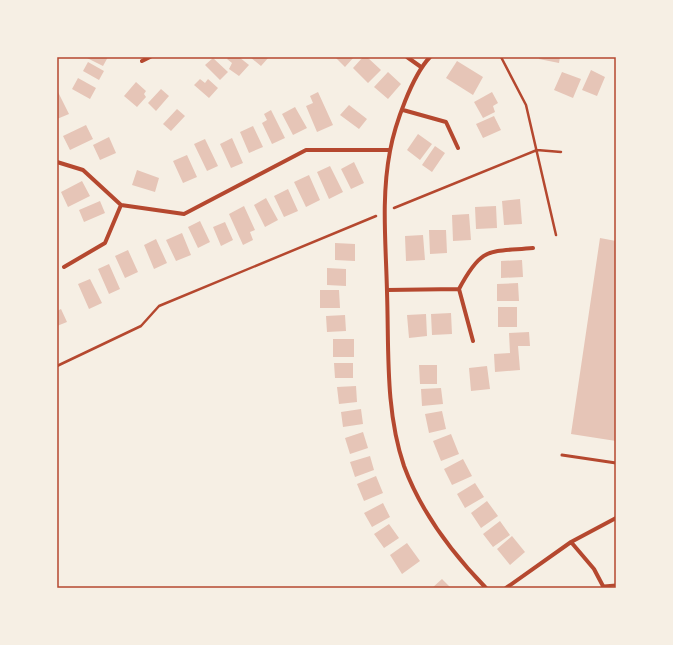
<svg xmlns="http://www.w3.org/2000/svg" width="673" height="645" font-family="Georgia,serif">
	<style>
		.building { fill: #e6c5b7 }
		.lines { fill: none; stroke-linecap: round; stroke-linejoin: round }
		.path { stroke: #b5482f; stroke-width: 2.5 }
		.service { stroke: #b5482f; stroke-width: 3 }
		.minor { stroke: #b5482f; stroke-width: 4 }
		.neatline { fill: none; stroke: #b5482f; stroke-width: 1.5 }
	</style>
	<rect width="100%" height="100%" fill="#f6efe4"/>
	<path class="building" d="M85,57H108L103,66Z
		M229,57H239L249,65L239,76L229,69L232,63L227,59Z
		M250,57H269L261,66Z
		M335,57H354L345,67Z
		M363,57H367L381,70L368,83L353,68Z
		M540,57H560L559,63L539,59Z
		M213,58L228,72L220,80L205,65Z
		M457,61L483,77L473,95L446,78Z
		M88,62L104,71L99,80L83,71Z
		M591,70L605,77L597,96L582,90Z
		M388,72L401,84L388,99L374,87Z
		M562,72L581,79L573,98L554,90Z
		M78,78L96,88L90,99L72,89Z
		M200,79L205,83L208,79L218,88L209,98L194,85Z
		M136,82L146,91L144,94L146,97L137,107L124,96Z
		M161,89L169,96L156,111L148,103Z
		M57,90L69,114L57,119Z
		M318,92L333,125L317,132L306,106L313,103L310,96Z
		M492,92L498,103L493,106L495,112L483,118L474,102Z
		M349,105L367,119L359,129L340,115Z
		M295,107L307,128L293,135L282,114Z
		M177,109L185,116L171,131L163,124Z
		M271,110L285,138L272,144L262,123L267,120L264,114Z
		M494,116L501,130L483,138L476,124Z
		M86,125L93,139L70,150L63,136Z
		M253,126L263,147L249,153L240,132Z
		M418,134L432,144L420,160L407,150Z
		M109,137L116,153L100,160L93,145Z
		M232,138L243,163L231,168L220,144Z
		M205,139L218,166L207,171L194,144Z
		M435,146L445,153L432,172L422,165Z
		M187,155L197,177L183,183L173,161Z
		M354,162L364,183L351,189L341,169Z
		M330,166L343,192L329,199L317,172Z
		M137,170L159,178L155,192L132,185Z
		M309,175L320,200L306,207L294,182Z
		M82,181L90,196L68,207L61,192Z
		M288,189L298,211L284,217L274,196Z
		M266,198L278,220L265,227L254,205Z
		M520,199L522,224L504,225L502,201Z
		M100,201L105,213L84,222L79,210Z
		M244,206L255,230L250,232L253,240L243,245L229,214Z
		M496,206L497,228L476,229L475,207Z
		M469,214L471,240L453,241L452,215Z
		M200,221L210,242L198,248L188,227Z
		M225,222L233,240L221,246L213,227Z
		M429,230H446L447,253L430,254Z
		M182,233L191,255L176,261L166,240Z
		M423,235L425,260L406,261L405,236Z
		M600,238L616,241V441L571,434Z
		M156,239L167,263L154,269L144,245Z
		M335,243L355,244V261L335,260Z
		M128,250L138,272L125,278L115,256Z
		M522,260L523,277L501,278V261Z
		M109,264L120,289L109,294L98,269Z
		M327,268L346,269V286L327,285Z
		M90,279L102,303L89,309L78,284Z
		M518,283L519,301H497V284Z
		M320,290H339L340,308H320Z
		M498,307H517V327H498Z
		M61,309L67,322L57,326V311Z
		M451,313L452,334L432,335L431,314Z
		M426,314L427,336L409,338L407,315Z
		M345,315L346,331L327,332L326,316Z
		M529,332L530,346H518L520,370L495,372L494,354L510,353L509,333Z
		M333,339H354V357H333Z
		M334,363H353V378H335Z
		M419,365H437V384H420Z
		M487,366L490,389L471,391L469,368Z
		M356,386L357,402L339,404L337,387Z
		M441,388L443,404L422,406L421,389Z
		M361,409L363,424L343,427L341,412Z
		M442,411L446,429L429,433L425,414Z
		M363,432L368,448L350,454L345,438Z
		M451,434L459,454L441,461L433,441Z
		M370,456L374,470L355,477L350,462Z
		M463,459L472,476L452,485L444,469Z
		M376,476L383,493L364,501L357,484Z
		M475,483L484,497L465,508L457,494Z
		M487,501L498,516L481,528L471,513Z
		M383,503L390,517L372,527L364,513Z
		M500,521L510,535L493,547L483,534Z
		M389,524L399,538L384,548L374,534Z
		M512,536L525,552L510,565L497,549Z
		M407,543L420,561L402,574L390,555Z
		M442,579L451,588H432Z"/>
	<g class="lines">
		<path class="path" d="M501,57L526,105L556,235
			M394,208L537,150L561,152
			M57,366L141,326L159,306L376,216"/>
		<path class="service" d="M562,455L616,463
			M604,586L616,585"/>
		<path class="minor" d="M407,57L421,67
			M430,57C412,76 395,124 390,151C381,198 386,245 387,292C389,350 385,410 404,466C421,512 452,553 486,588
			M142,61L150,57
			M403,110L446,122L458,148
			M57,162L83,170L121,205L184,214L306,150H390
			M64,267L105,243L121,205
			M459,289L473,341
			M387,290L459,289C482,246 488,252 533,248
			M571,542L594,569L604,588
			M506,588L571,542L616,518"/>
	</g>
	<rect width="673" height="645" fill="none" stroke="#f6efe4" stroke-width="116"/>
	<rect x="58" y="58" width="557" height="529" class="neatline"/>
</svg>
